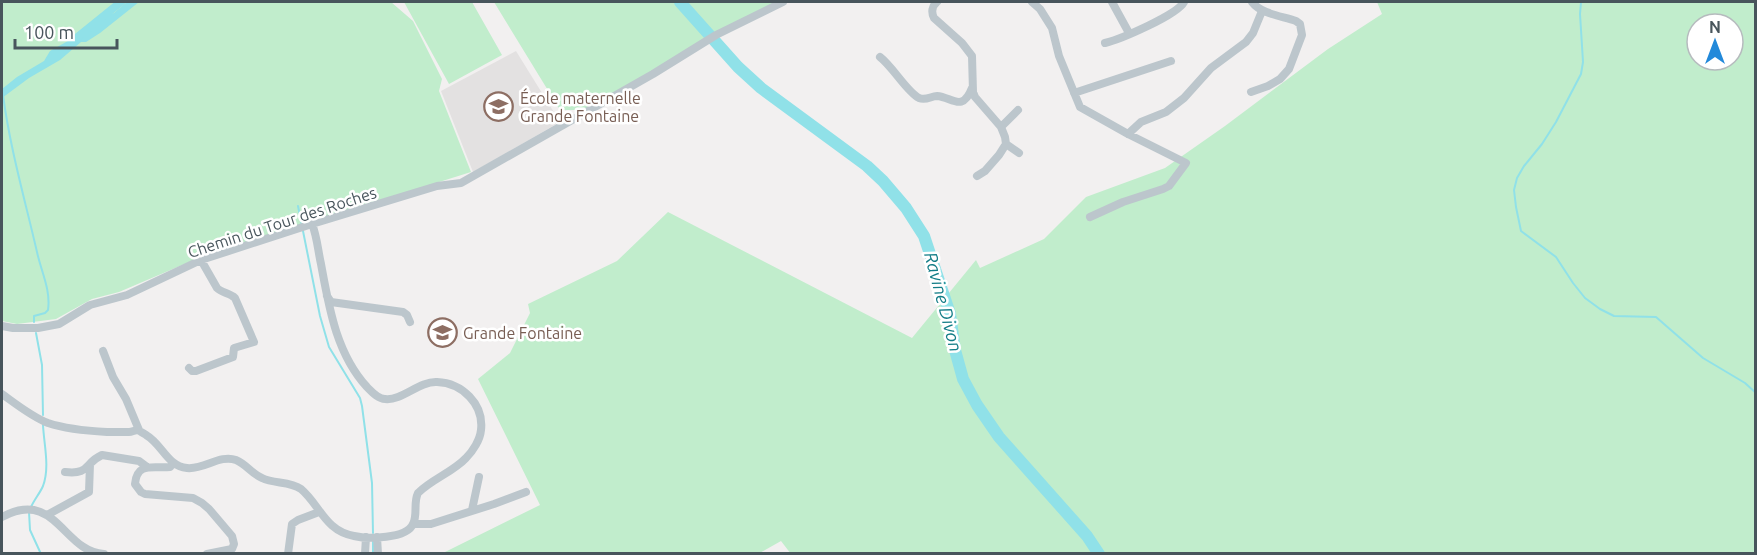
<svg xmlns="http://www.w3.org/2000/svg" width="1757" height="555" font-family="Ubuntu,sans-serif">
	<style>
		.education { fill: #e3e1e1 }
		.green { fill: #c1edcc; fill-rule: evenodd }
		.water { fill: #90e1e8 }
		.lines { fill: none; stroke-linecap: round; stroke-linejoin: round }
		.stream { stroke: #90e1e8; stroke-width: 2 }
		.canal { stroke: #90e1e8; stroke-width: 8 }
		.river { stroke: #90e1e8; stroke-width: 12 }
		.minor { stroke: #bcc6cc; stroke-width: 8 }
		.labels { text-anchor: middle; stroke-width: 5; stroke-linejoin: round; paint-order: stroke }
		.education-label { font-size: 16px; fill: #785e54; stroke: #fff; text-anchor: start }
		.street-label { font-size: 16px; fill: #48555c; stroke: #fff }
		.water-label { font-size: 18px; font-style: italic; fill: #137d87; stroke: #fff }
	</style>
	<rect width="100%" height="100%" fill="#f2f0f0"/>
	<path class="education" d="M516,51L560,122L473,172L441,91Z"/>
	<path class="green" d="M2,2H391L413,21L442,79L439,91L471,172L201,257L119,292L92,299L56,319L17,324L2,321Z
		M404,2H472L502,55L449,84Z
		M494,2H783L583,110H560Z
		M1377,2H1755V553L791,554L781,541L758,554H441L540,505L478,379L510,353L530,313L528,304L617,261L668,212L912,338L976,260L980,268L1044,239L1086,197L1165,168L1225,126L1328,49L1382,14ZM1697,24H1733V60H1697Z"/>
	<path class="water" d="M127,2H139L100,33L86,42H81L60,60L29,78L2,98V89L17,77L44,61L50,51L84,32L106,16L114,13Z"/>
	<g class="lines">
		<path class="stream" d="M1581,2L1580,14L1583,62L1581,74L1556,122L1542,144L1524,166L1517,178L1514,190L1516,207L1521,231L1556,257L1573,283L1585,298L1600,309L1614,316L1656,317L1703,358L1745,383L1756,393
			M3,95C10,148 25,200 37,252C41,271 51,290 48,310L45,313L34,316V322
			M298,206L320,316L329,347L360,398L362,406L372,483L373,533
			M36,333L42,365L43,415
			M31,507C34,500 40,493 43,486C50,467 44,445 43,425
			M29,512L30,530L41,554
			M373,541V554"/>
		<path class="canal" d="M75,39L121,2"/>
		<path class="river" d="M680,2L738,67L761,88L867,166L883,181L906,208L924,236L950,314L955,350L963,379L977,405L999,437L1087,536L1099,554"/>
		<path class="minor" d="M937,2C932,6 931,12 934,18L962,43L972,56L973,92L975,97L1001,127L1005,137L1006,144L999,155L985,171L977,176
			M1032,2L1040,9L1052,28L1059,56L1080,107L1128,134L1186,163L1169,186L1163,189L1123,202L1090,217
			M1112,2L1129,33
			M1105,43C1121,39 1177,15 1184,2
			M880,57C893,67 907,92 919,98C926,101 931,96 937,96C952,97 962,113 972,88
			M1251,92L1268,86L1280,79L1289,69L1302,35L1300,24L1296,21C1282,16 1261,14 1252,2
			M1074,93L1171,61
			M1001,127L1018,110
			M1128,134L1141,122L1166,112L1184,98L1211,68L1246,42L1253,33L1262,11
			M1006,144L1019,153
			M327,296L331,302L403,312L407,315L410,322
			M2,326L13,328H38L59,324L90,305L127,295L201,260L312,224L437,186L461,183L653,74L716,35L783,2
			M103,351L113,377L126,399L139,430
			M189,368L192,371H196L233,357L234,348L254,342L235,298C230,293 222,293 217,288L201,260
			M2,394C16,404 32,417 48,423C66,429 88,431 107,432C114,432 122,432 129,432C132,432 135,430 138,430C139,431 145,434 146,435C162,444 167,466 187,468C204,470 220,454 236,460C246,464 252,474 262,478C274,484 290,481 301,489C320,505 325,531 354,536C367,539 407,539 413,524C418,514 413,503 418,493C432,479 453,472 466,458C473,451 480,440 481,430C484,404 462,383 437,382C419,381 402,401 385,399C378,399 372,392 367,387C336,353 329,307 321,264C318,251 317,236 312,224
			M173,463L170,467C154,469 137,461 135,484L141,492L145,494L193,498L202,503L209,509L232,536L234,544L232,549L207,554
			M65,472C90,475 84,463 102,455L139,461L147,467
			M472,510L479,477
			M47,515L89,492L90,464
			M2,517C56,488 63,552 104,554
			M413,524H431L494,504L526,492
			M377,537L378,554
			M288,554L292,524L298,520L319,512
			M365,554L366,537"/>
	</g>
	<defs>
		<symbol id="school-ring" viewBox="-11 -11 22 22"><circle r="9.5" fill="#fff" stroke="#8d6e63" stroke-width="1.5"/><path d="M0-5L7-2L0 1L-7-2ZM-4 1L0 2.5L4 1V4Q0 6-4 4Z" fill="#8d6e63"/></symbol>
	</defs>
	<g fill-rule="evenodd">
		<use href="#school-ring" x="482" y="90" width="33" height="33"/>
		<use href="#school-ring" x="426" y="316" width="33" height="33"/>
	</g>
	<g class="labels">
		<g class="education-label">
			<text x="520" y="104">École maternelle<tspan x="520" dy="18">Grande Fontaine</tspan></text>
			<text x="463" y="339">Grande Fontaine</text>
		</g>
		<g class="street-label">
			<text transform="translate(282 222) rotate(-18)" y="6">Chemin du Tour des Roches</text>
		</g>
		<g class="water-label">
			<text transform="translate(943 302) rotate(75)" y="6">Ravine Divon</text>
		</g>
	</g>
	<rect width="1757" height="555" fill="none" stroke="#48555c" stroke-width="6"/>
	<g transform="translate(1715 42)"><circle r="28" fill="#ffffff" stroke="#b6bbbe" stroke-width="1.5"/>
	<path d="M0-4.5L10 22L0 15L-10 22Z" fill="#2289da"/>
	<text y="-9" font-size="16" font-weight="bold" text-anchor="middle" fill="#48555c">N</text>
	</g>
	<path d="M15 39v9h102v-9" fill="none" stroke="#48555c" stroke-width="3"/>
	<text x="24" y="39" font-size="18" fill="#48555c" stroke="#ffffff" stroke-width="4.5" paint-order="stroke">100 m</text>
</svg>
